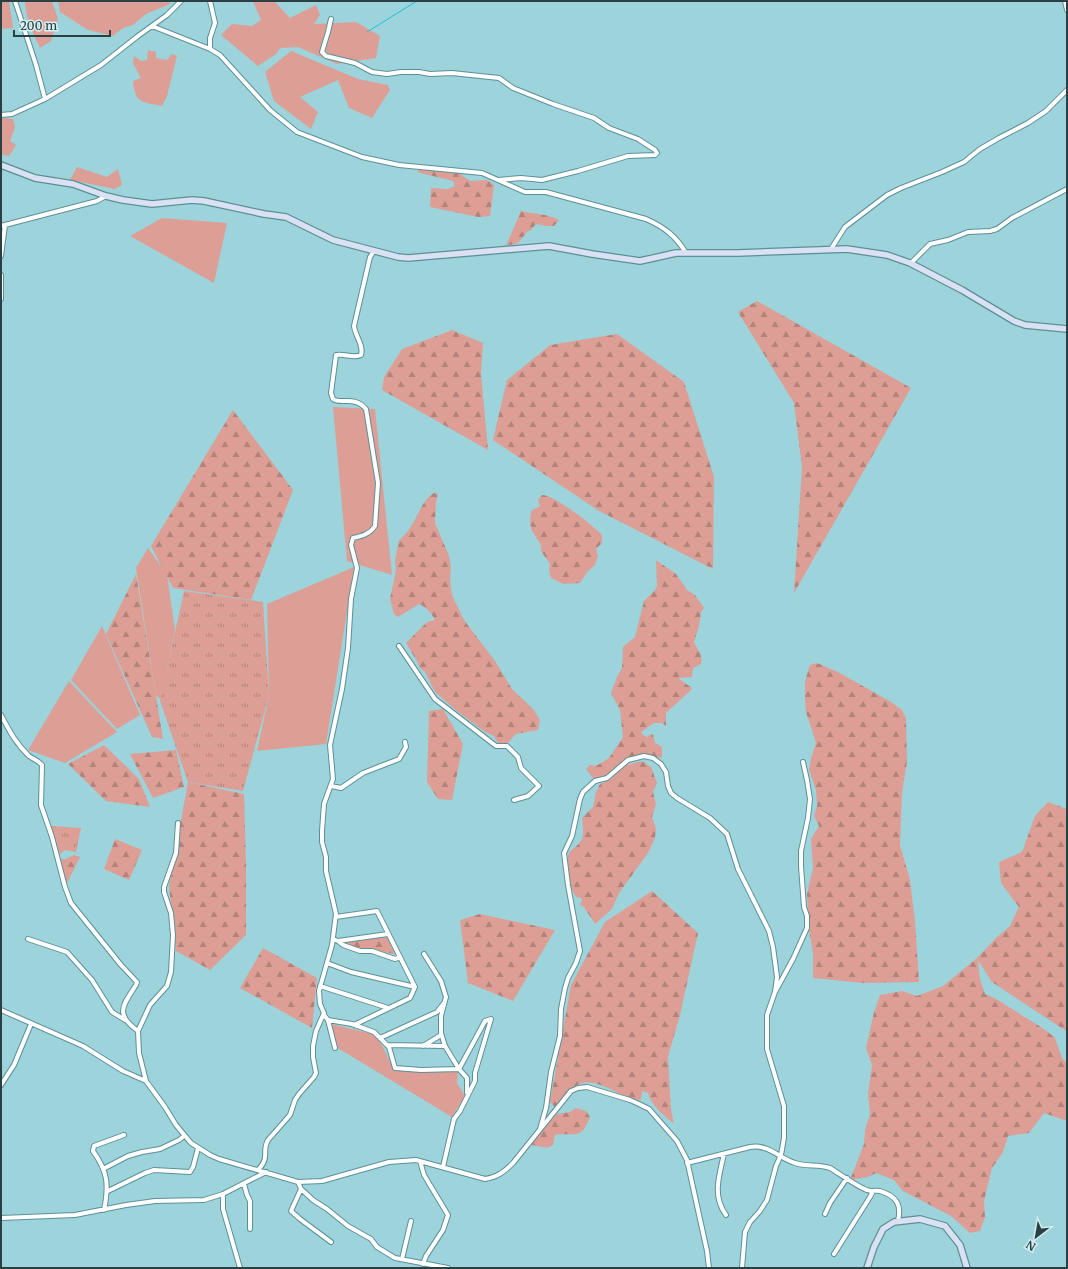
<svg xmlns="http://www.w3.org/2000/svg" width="1068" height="1269" font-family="Merriweather,serif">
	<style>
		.grass { fill: #dd9f95 }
		.forest { fill: url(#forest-firs) }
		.park { fill: url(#park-tufts) }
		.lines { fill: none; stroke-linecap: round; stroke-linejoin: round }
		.stream { stroke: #1cc2d6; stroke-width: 1 }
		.street-casing { stroke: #5c9098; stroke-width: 6 }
		.secondary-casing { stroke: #5c9098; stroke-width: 8 }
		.street { stroke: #fff; stroke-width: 4 }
		.secondary { stroke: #dae1f3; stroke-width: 5.5 }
	</style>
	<defs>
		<pattern id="forest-firs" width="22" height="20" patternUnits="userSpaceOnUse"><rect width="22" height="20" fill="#dd9f95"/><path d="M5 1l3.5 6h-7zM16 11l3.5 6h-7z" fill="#b3837b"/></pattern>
		<pattern id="park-tufts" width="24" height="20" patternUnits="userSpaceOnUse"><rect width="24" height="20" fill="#dd9f95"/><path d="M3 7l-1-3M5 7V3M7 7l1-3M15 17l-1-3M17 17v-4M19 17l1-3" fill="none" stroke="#b3837b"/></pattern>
	</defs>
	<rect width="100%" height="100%" fill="#9dd3db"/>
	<path class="grass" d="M1,1H9L13,28L1,29Z
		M25,1H52L58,19L51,41L40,48C33,33 25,17 25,1Z
		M58,1H169L170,4L146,14L133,25L123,28L113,36L88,30L60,12Z
		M253,1H274L290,18L316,5L320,15L314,24L356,22L380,36L376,58L337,64L298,47L280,48L276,54L258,66L221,35L232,24L252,26L261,20Z
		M148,50L156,52V58L167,60L172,54L177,56L167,96L162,106C143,102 135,104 133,81L141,78L133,63L134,56L141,61L147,60Z
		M291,51L358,79L388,85L390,90L372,118L349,108L338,80L300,97L318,112L311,129L274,101L265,72Z
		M1,118L13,119L15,127L10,141L16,145L9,156L1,154Z
		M77,167L107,177L118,169L122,185L115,189L70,180Z
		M162,218L227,223L214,283L130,236Z
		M333,407L375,409L392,575L347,561Z
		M148,548L167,574L175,630L161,699L156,696L136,568Z
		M354,567L326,744L257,751L269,695L267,604Z
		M102,626L140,715L117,729L71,680Z
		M69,681L117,732L65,763L28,750Z
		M331,1024L377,1035L394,1070L458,1072L457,1083L465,1096L452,1117L336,1047Z"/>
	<path class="forest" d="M420,169L459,173L470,181L487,180L494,185L490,216L478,217L430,207L431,188L448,189L455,186L453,181L417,172Z
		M521,211C533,214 549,214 559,220L554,226H547L536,224L531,230L527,232L518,243L506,246Z
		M757,301L911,388L794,593L802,467L794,403L738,312Z
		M452,330L483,343L481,374L488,450L382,390L384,377L402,349Z
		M617,334L684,382L714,477L713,569L599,511L493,440L507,380L550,345Z
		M233,410L293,490L251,600L173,588L151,546Z
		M434,493L438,494L436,502L435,523L449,556L451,567L450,580L452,595L464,620L495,661L512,689L533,709L540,720L538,730L516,734L505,746L497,742L494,736L485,732L457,711L435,692L425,672L420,668L417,661L406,643L427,622L435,620C431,612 427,608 419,604L398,617L394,614L390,599L396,570L395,560L399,540C416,528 419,501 434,493Z
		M542,495C553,494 594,526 602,535V543L596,549L598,556L595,565L587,572L580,583L563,584L551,578L549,570L550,564L541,551V545L532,531L530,523L531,511L540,506L538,500Z
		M656,560L676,574L687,590L695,595L704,608L701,612L699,626L694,642C698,651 703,655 701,664L693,668L692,677L679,678V679L692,688L690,691L666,713V726L662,723H654L641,732L643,735L647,737L651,734L653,735L655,743L662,747V758L642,754L621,762L617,768L606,777L598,779H594L586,769L590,765L596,766L609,758L623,737L620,710L611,693L617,677L622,668L623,647L635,637L644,601L655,590L657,586Z
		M136,574L163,739L152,737L106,634Z
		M817,663L838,672L891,702L902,710L906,718L907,762L902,793L900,845L910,880L915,921L919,982L863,983L813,978V953L809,930L807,894L813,868L811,839L819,826L814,816L817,806L816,790L809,770L811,758L816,743L806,712L805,698V681L810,665Z
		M443,709L463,744L452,800L438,799L427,782L429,711Z
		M104,745L139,779L150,807L106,801L68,764Z
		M176,750L184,787L153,798L130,754Z
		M642,761L651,767L657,783L653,792L656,804L652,817L656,829L655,838L648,853L619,893L612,909L595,924L584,907L580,905L582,900L581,898L576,897C567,883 566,867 569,852C585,840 584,838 582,818L593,807L596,792L600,784L612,778L619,767Z
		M188,782L244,794L246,865V935L210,970L176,951L169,887Z
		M1048,802L1067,809V1049L1066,1031L992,982L978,960L980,979L985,994L998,1000L1047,1031L1055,1038L1062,1058L1067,1063V1121L1044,1113L1029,1133L1008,1136L1003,1152L992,1168L984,1201L985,1217L980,1231L970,1233L951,1216L903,1191L894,1180L876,1173L868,1177L850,1180L864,1144L865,1130L870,1114L868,1094L872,1065L866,1048L874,1012L880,995L902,991L917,996L943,986L977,958L996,938L1010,926L1019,907L1001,883L999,862L1022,852L1035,816Z
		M115,839L142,850L129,880L104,869Z
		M74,855L80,857L65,887L59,859H66Z
		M652,891L698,933L680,1015L668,1057L671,1110L674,1124C664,1115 651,1106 648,1093L642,1091L641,1100C633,1100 626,1096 618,1093C607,1087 589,1078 577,1085C568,1089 561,1100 556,1108L550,1102L571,985L605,922Z
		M480,914L555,930L513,1001L468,983L460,920Z
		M387,936L395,954L352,947L344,943Z
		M263,948L317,978L312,1028L240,988Z
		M576,1108L586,1111L590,1117C581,1141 576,1132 555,1135L553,1145L547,1148L532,1145L536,1137L557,1114L570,1112Z"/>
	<path class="park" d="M184,591L263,602L269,695L243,791L188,782L160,701Z
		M50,826L81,828L76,852L65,850L59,855Z"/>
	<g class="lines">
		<path class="stream" d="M367,32L417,1"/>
		<defs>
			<path id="street" d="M15,1L36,65L45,99
				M210,1L215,23L210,38V49
				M1065,1L1067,10
				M331,19L328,32L322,52L326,56L355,63L372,72L387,74L401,72H419L430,74L452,73L499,78L513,88L553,104L594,118L609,128L638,139L655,150L657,153L655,155L628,156L578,171L542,180L521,178L498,180
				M152,26L210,49L220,55L270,110L297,132L362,157L399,165L482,173L525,192H546L646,219C664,227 676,236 686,253
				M1,115L12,114L45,99L101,65L138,36L167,15L181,1
				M1,226L97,201L106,196
				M831,249L845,227L887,195L901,188L942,172L964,162L980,149L999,138L1028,123L1046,111L1067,90
				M1,256L5,225
				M911,263L930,244L948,240L968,232L990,231L997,229L1012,218L1067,189
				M1,275V299
				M399,646L435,699L496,746H507L518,757L521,768L539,786L528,796L514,800
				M1,715C9,730 16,744 29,756C33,759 38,760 42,765L41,805L52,837L65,887L71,903L121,965L137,982L136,985C123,1005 114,1014 138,1031
				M331,786L341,788L363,773L399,759L406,747L405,742
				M178,823L176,853L164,887V892L171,913L173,935L171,972L167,986L150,1005L138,1031L139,1053L146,1081L165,1107L176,1125L191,1143L210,1155L219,1159L298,1182L322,1181L389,1162L416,1160L485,1179C498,1177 505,1171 513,1163L571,1091L578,1088L587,1087L630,1100L639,1104L649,1109L677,1141L687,1160L707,1251L709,1268
				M336,917L377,911L415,987L410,998L354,1025
				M28,939L67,952L92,980L112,1012L125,1020
				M333,939L338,941L343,945L360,951H372L395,959L398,958
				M338,941L388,934
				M424,954L441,981L446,997L441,1016V1033L445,1046L459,1069L467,1078V1093
				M327,963L351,972L415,987
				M320,986L388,1008
				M1,1010L83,1046L123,1071L146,1081
				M324,1015L328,1020L352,1024L374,1032L389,1047L395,1068L421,1070L459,1069L485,1021L491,1019L475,1073V1081L460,1111L454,1119L443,1167
				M328,1020L335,1048
				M380,1038L437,1012L444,1003
				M387,1045L445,1046
				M423,1046L441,1035
				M1,1085L14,1065L31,1024
				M540,1129L546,1108L551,1072L560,1036L561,1009L565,988L568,978L576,963L580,951L568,885L564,853L572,836L580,799L583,792L595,781L607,778L628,760L644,756L653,758L661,764L666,772L668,786L671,793L677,798L710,818L727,834L738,869L769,931L773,947L777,977L775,992
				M724,1154C719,1176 712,1196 726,1215
				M420,1161L424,1175L448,1215L443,1230L426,1256L423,1264
				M687,1163L750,1147C768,1144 779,1158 795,1163C806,1167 818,1164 830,1168C840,1174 856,1186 867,1190C871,1192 876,1190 880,1191C896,1196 902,1204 898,1221
				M103,1169L128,1156L142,1152L160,1149L179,1140L184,1136
				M258,1170C271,1156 261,1152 268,1140L290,1115L295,1100L299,1094L314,1077L316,1073L313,1057V1046L316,1031L324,1013L320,1004L319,991L332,945L336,914L326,871V857L322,842V831L324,804L333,779L330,745L342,689L348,648L351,599L357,568L351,545L353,538C362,536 370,534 375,526L378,483L366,409C354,395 341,405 333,399L331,393L336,355C344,353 353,359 361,355C364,345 355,336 354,326L370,257L374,251
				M298,1182L301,1189L313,1200L327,1209L348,1226L371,1239L377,1247L395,1258L448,1268
				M244,1184L247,1195L250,1201V1229
				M301,1189L291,1211L300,1219L331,1242
				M108,1191L145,1173L154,1170L190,1172L193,1167L198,1148
				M223,1194V1209L240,1268
				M104,1210C109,1185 108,1172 93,1151L94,1146L124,1135
				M825,1214L830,1203L847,1178
				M1,1218L75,1215L126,1205L155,1201L204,1200L223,1194L266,1172
				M834,1254L870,1197L873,1191
				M402,1259L411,1221
				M742,1268L745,1232L750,1222L760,1211L767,1200L776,1166L781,1155L784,1138V1106L767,1049V1015L775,992L793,959L807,928V916L804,907L801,866V851L808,818L810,799L807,780L803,762"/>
			<path id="secondary" d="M1,165L35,178L73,184L106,196L123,200L152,204L192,200L204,201L264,214L286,217L333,240L398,257L408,258L549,246L592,254L640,261L676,253H738L847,249L887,255L910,263L962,290L1014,321L1025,325L1067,329
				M867,1268L874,1247L883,1229L894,1222L920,1219L945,1226L960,1245L967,1268"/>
		</defs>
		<use href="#street" class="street-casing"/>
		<use href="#secondary" class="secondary-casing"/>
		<use href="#street" class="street"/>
		<use href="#secondary" class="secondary"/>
	</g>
	<rect width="1068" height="1269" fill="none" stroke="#2a4043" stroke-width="4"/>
	<g transform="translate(1036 1237) rotate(211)" stroke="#d4eef2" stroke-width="3" paint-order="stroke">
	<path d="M0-3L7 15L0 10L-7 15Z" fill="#2a4043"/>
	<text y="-6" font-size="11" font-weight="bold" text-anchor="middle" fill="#2a4043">N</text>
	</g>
	<path d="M14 30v6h96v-6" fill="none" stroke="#2a4043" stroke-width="2"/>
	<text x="20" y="30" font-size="12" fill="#2a4043" stroke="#d4eef2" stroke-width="3" paint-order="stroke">200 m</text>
</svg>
